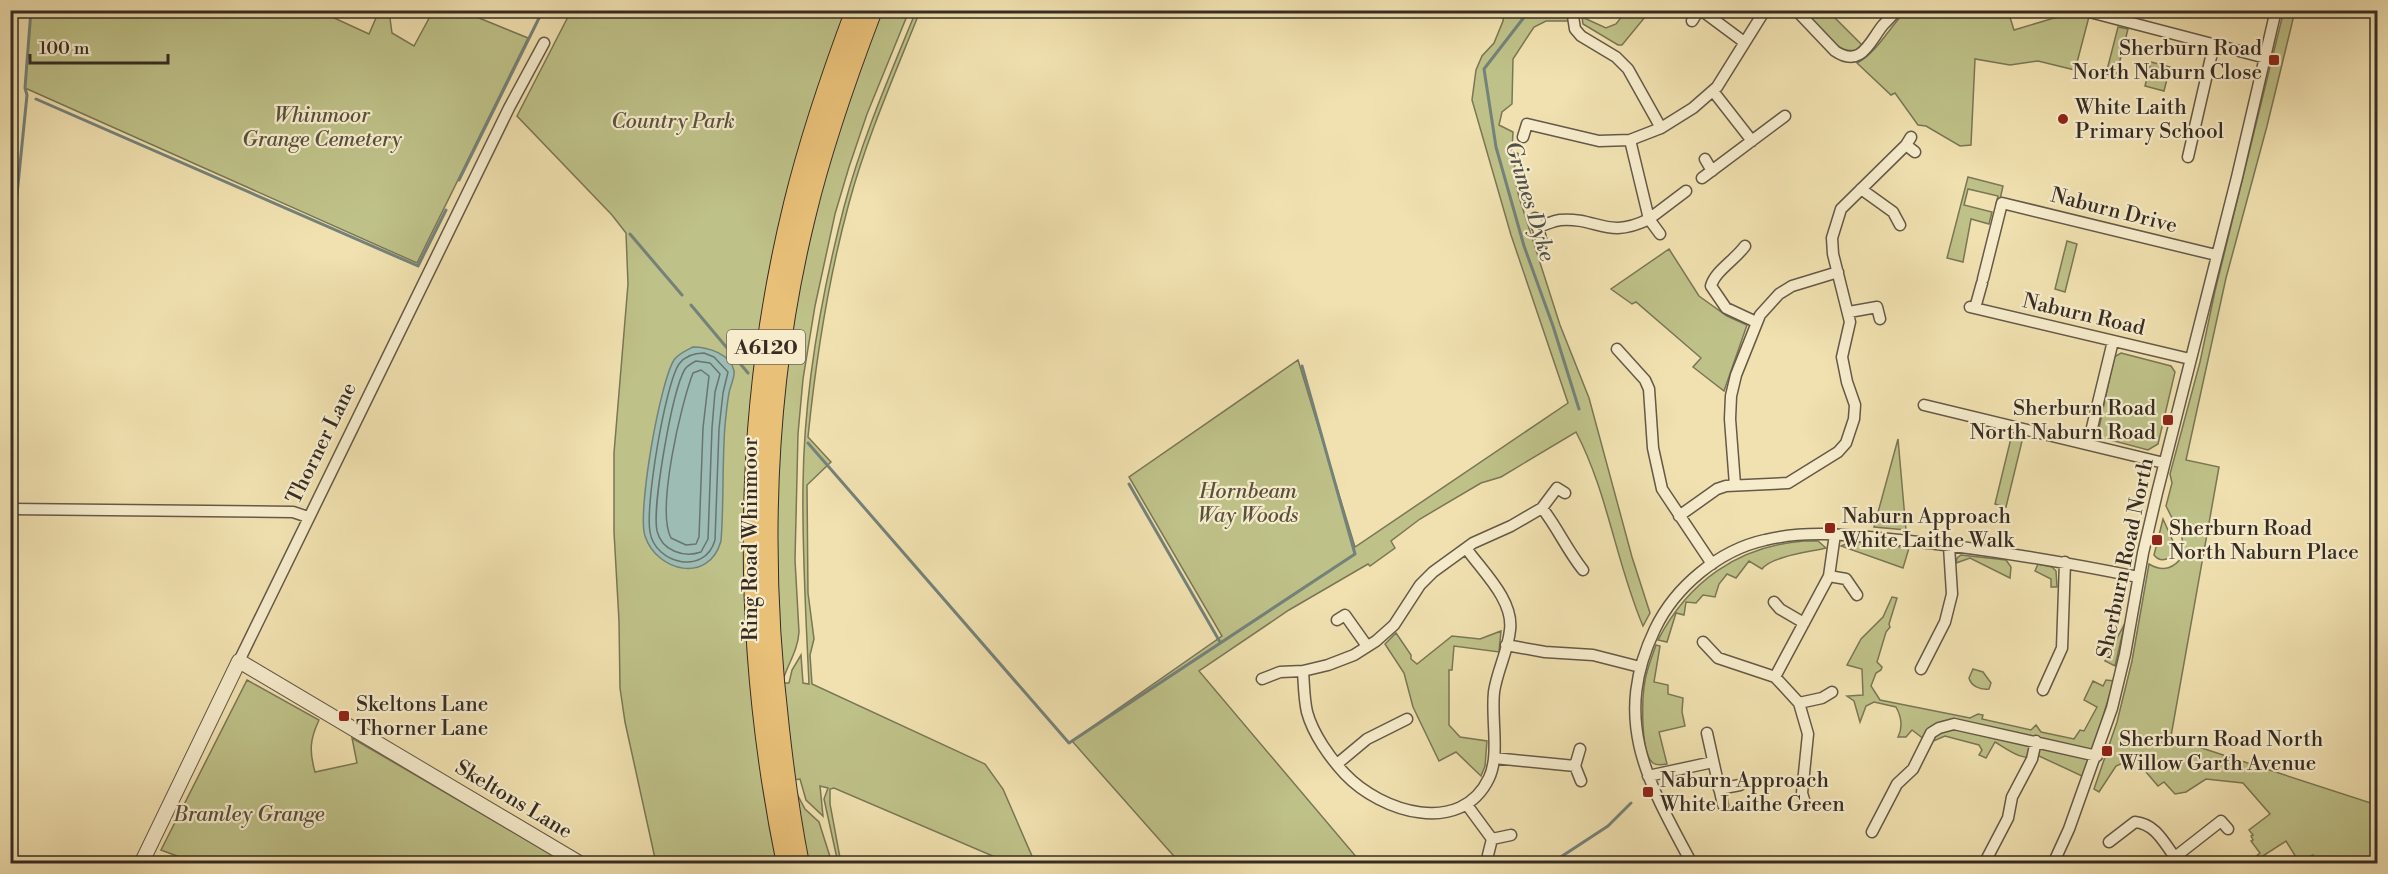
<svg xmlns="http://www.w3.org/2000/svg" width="2388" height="874" font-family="'Libre Bodoni',serif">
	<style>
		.green { fill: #bec188; stroke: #7a7656; stroke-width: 1.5 }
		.water { fill: #9dbcb4; stroke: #74827a; stroke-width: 1.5 }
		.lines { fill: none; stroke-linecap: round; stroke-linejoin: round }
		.shore { stroke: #6a746c; stroke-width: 1.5 }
		.stream { stroke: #74827a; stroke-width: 3 }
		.minor-casing { stroke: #655947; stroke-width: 13 }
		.tertiary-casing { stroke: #655947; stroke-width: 16 }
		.trunk-casing { stroke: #362c24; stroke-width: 20 }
		.minor { stroke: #f6eccc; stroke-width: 10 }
		.tertiary { stroke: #f6eccc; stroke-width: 14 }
		.trunk { stroke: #e8c078; stroke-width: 18 }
		.poi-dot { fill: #8f2418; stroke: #f6eccc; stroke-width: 2 }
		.labels { text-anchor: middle; stroke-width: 4.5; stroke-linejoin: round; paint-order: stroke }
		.shield { fill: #f6eccc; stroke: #706656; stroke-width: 1.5 }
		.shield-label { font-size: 20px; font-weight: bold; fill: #362c24 }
		.poi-label { font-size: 21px; fill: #362c24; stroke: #f6eccc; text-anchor: start }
		.park-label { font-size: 21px; font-style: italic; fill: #58513d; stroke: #f6eccc }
		.street-label { font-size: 21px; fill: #362c24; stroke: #f6eccc }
		.water-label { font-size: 22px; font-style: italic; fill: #505048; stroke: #f6eccc }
	</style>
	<rect width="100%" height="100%" fill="#f1e1b0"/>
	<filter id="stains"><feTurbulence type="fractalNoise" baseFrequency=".00333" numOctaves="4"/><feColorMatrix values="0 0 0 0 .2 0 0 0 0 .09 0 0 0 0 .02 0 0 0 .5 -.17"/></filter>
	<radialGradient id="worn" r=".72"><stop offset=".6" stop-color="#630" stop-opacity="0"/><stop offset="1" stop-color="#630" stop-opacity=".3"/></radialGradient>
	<path class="green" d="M1627,10L1650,11L1622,45H1618L1583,24L1582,17L1606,28L1616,24Z
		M2284,10L2295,11L2267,126L2226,278L2186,460L2219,467L2171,736L2174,739L2377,805V863H2319L2313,855L2299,862L2286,841L2252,863L2250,861L2260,853L2251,841L2253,840L2251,836L2253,835L2249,830L2270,814L2243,783L2206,779L2186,792L2175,794L2164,782L2158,786L2134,758L2116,766L2099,792L2094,789L2117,722L2132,661L2149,564C2164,573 2174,568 2184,555L2182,538L2166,506L2172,483L2170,474L2200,362L2215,291Z
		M287,11L303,17L294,11H319L369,34L379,11H389L392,33L414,46L433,11H462L528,38L417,263L25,88L31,11Z
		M571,11H849L795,177L774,514L788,337L822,179L878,11H909L867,114L849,167L835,214L815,306L803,379L798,434L795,560L799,632C798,651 787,665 782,683H789L792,670L801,655L803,683L809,684C806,618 802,551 803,485C804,392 821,296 844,207C862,139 890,75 916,11H920C895,74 867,137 849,203C828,280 816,358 808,437L831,462L807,485L808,593L814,639L810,655L812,684L985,764L1003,789L1035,863H1009L834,788L830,789V804L841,863H838L824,799L828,788L820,786L823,816L806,800L800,779L765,784L778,863H656L625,722L620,688L619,621L614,532V453L628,284L626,233L612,215L517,116Z
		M1504,11H1570V21H1546L1534,27L1513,59L1512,104L1502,112L1499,125L1513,132L1512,151L1519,154L1513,171L1519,197L1560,325L1589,398L1632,557L1650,613L1643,626C1616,563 1608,493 1576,432L1501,477L1481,483L1420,519L1391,541L1395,548L1370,566L1368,564L1289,610L1199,671L1358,859L1366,863H1180L1072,741L1222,636L1129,477L1298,360L1355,547L1568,403L1511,235L1472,100L1476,70L1482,56L1494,43L1503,21Z
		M1802,11H1828L1863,46C1843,64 1815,24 1802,11Z
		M1906,11H2008L2014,30L2054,18L2090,13L2075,70L2038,61L2010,65L1975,59L1971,145L1960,146L1926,126L1918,125L1895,93L1891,95L1857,63C1876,54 1890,26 1906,11Z
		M2118,27L2128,29L2116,76L2106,74Z
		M2151,62L2170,67L2164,91L2145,86Z
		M1968,177L2003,186L1999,204H1996L1998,196L1968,189L1964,205L1992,212L1989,224L1971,219L1963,262L1947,258Z
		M2067,241L2077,244L2065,292L2055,289Z
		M1669,249L1699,296L1727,316L1747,325L1724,391L1693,367L1701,358L1636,302L1632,304L1611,289Z
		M2121,353L2171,366L2175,372L2158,444L2148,450L2099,437L2098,433L2114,357Z
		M2012,434L2023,437L2006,507L1995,504Z
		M1898,439L1906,530L1874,527Z
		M2163,519L2176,548C2173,559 2161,564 2154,555Z
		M1804,541H1818L1826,548C1810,552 1772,556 1762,569L1749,561L1736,578L1727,574L1719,584L1715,597L1703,595L1696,603L1686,602L1684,615L1676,613L1667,642L1658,640C1688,582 1738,546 1804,541Z
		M1853,541L1909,548L1903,568L1841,546Z
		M1961,555L2006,560L2011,567L2010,578L1970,558L1956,563L1957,558Z
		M2038,564L2052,567L2056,571L2057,587H2051V579L2035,571Z
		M1892,597L1897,598L1889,624L1890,627L1886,632L1877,662L1882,667L1881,670L1876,673L1871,686L1880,700L1970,718L1978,714L1983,715L1982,719L2031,730L2036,725L2041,732L2074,739L2080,730L2084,731L2097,707L2084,700L2093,681L2103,686L2106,680L2114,681L2084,777L2037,755C2024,763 2007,749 1995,742L1986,758L1979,755L1982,750L1979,745L1945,736L1929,743L1912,730L1906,737H1898C1903,727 1901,716 1896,707L1874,702L1866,706L1860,722L1854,701L1847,696L1863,695L1862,669L1847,665L1861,639L1883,617Z
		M2125,623L2115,666L2105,661Z
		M1501,631L1499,652L1454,646L1452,670H1449V725L1460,737L1487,741L1485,766L1481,776L1456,752L1439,761L1413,707L1404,673L1385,644L1396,633L1411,655V659L1417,664L1452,636L1480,639Z
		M1656,645L1660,646L1654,682L1668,685V694L1683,698L1682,712L1685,726L1659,732L1667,764C1662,765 1657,766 1653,763C1640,753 1642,697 1645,681C1647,668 1652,657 1656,645Z
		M1973,669L1983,672L1991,683L1989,689C1980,690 1971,686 1969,678Z
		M247,680L319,720C310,739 309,751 315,772L357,763L352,738L566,863L198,864L161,850Z
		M796,792L805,809L819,822L832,863H807Z"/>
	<path class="water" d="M693,347C708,347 731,354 734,371C735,378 730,386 729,393C727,404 726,415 725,425C722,464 724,503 721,541C709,584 657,572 645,536C637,512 660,382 674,360C678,354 687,350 693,347Z"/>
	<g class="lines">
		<path class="shore" d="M704,353L714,357L728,372L723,393L719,429L715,540C705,576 655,564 650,532C645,506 665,385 679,364C685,356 695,353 704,353Z
			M696,361L710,363L720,374L715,392L712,428L708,539L701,552C684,558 662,551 657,531C652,507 672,391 685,369C688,365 692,363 696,361Z
			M701,370L709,376L703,428L699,537L696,544L686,545L671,538C656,510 681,404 693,373Z"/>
		<path class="stream" d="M1525,10V16L1484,69L1496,147L1524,246L1553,326L1579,409
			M36,99L418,266L446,210
			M459,180L543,10
			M630,234L682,295
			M10,264L27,95L25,88L31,10
			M691,305L748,373
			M808,443L1069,743L1355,554L1302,366
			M1129,484L1220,642
			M1550,864L1608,826L1631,803"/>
		<defs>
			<path id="minor" d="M1572,10L1575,29L1581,36L1616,57L1628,69L1661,128
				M1701,10L1744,42
				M1796,10L1835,51C1861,69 1870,41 1883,25C1888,20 1893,15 1897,10
				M2082,10L2266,58
				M1692,21L1699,10
				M1713,91L1752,141
				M1523,137L1527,124L1599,141L1630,140L1661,128L1693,108L1717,87L1765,10
				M1911,137L1906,145L1915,152
				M2188,157L2214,44
				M1705,159L1712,171
				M1702,178L1785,116
				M1861,189L1893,212L1900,225
				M1535,218L1541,239
				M1537,227C1545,225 1553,221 1560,220C1598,217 1607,240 1649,219L1630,140
				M1660,234L1649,219L1686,191
				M1745,246C1735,260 1715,271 1711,286L1726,308L1756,322
				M1983,279L2002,203L2216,255
				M1970,307L2190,359
				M1975,308L1982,283
				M1849,312L1877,307L1880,319
				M1617,349L1645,380L1649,389L1653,448L1662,489L1712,564
				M1924,405L2164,463
				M2088,444L2113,341
				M1735,485L1730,419L1731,396L1736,375L1760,315L1779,294L1792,286L1838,272
				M1542,508C1557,527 1567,550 1583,570
				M10,509L293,512L308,517
				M1679,516L1717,489L1726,486L1788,483L1838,452L1846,443L1854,419L1855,405L1847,382L1842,357L1850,322L1833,254L1832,238L1841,209L1906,145
				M1829,576L1846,579L1857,595
				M1774,602L1780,609L1804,623
				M1337,620L1345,615L1367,646
				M1703,642L1718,658L1775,677L1799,703L1808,734L1802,793L1805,803
				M1506,645L1545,652L1593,655L1640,667
				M239,661L509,108L544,43
				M1921,669L1945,622L1952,594L1949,546
				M1303,671C1304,685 1304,699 1307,712C1313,734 1330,758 1345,774C1381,812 1461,837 1489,778C1500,755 1491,719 1494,692C1497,671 1508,651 1510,630C1514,600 1482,571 1466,548
				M1775,677L1829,576L1835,534
				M1262,679L1280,672L1303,671L1328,665L1354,655L1376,641L1394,625L1420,585L1433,572L1473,543L1511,526L1542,508L1557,488L1565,493
				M2043,690L2062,648L2065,562
				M1799,703L1822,698L1832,692
				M1707,733L1723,805
				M1580,749L1575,766L1581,781
				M1494,758L1575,766
				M1337,764L1367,739L1407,719
				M1648,776L1713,762
				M1719,789L1740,785
				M1467,805L1492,839L1488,855
				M1872,832L1897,784L1913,769L1931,733L1939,728L1954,724L2097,756
				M1492,839L1511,835
				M2109,842L2135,822C2155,824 2163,841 2174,856
				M1692,864C1648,782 1611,721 1655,629C1675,587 1719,550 1765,540C1810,529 1855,536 1900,540C1981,548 2059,561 2138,577
				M1984,864L2008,818L2012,797L2032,759L2036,741
				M2053,864L2069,829L2112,708L2125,654L2143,553L2157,493L2237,177L2276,10
				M2166,864L2221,821L2228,829"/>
			<path id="tertiary" d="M141,864L239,661L581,864"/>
			<path id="trunk" d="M786,864C741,646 740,420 793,204C809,138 831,74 855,10
				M800,864C791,819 785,774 780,729C760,559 765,384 806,217C823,146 847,78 873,10"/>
		</defs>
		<use href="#minor" class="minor-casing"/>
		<use href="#tertiary" class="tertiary-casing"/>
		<use href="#trunk" class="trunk-casing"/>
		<use href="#minor" class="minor"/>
		<use href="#tertiary" class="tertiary"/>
		<use href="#trunk" class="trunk"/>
	</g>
	<g class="poi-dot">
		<rect x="2268" y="54" width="12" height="12" rx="3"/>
		<circle cx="2063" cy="119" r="6"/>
		<rect x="2162" y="414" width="12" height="12" rx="3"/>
		<rect x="1824" y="522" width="12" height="12" rx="3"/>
		<rect x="2151" y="534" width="12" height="12" rx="3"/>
		<rect x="338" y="710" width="12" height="12" rx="3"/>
		<rect x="2101" y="745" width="12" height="12" rx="3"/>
		<rect x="1642" y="786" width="12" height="12" rx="3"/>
	</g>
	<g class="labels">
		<rect class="shield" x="727" y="330" width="78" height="34" rx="4.5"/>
		<g class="shield-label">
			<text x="766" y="354">A6120</text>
		</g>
		<g class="poi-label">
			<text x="2262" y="55" text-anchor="end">Sherburn Road<tspan x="2262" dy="24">North Naburn Close</tspan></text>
			<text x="2075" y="114">White Laith<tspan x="2075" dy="24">Primary School</tspan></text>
			<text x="2156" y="415" text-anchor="end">Sherburn Road<tspan x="2156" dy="24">North Naburn Road</tspan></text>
			<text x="1842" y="523">Naburn Approach<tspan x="1842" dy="24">White Laithe Walk</tspan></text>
			<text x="2169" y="535">Sherburn Road<tspan x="2169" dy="24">North Naburn Place</tspan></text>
			<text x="356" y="711">Skeltons Lane<tspan x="356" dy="24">Thorner Lane</tspan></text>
			<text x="2119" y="746">Sherburn Road North<tspan x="2119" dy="24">Willow Garth Avenue</tspan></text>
			<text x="1660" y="787">Naburn Approach<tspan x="1660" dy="24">White Laithe Green</tspan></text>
		</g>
		<g class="park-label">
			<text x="322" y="122">Whinmoor<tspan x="322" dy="24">Grange Cemetery</tspan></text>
			<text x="673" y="128">Country Park</text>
			<text x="1248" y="498">Hornbeam<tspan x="1248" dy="24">Way Woods</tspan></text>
			<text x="249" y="821">Bramley Grange</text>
		</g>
		<g class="street-label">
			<text transform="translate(2114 210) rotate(14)" y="7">Naburn Drive</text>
			<text transform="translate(2084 314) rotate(13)" y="7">Naburn Road</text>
			<text transform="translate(321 443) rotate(-64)" y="7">Thorner Lane</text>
			<text transform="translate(750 539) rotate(-90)" y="7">Ring Road Whinmoor</text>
			<text transform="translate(2125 558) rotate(-78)" y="7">Sherburn Road North</text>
			<text transform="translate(514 799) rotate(31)" y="7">Skeltons Lane</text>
		</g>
		<g class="water-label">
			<text transform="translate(1531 201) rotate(73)" y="8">Grimes Dyke</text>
		</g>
	</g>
	<rect width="2388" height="874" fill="none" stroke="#f1e1b0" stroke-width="36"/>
	<rect x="12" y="12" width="2364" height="850" fill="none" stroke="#362c24" stroke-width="3"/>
	<rect x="18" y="18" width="2352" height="838" fill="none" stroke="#362c24" stroke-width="1.5"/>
	<path d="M30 54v9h138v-9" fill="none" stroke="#362c24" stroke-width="3"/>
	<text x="39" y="54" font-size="18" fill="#362c24" stroke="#f6eccc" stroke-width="4.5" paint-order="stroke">100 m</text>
	<rect width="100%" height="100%" filter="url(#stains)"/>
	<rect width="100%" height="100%" fill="url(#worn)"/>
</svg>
